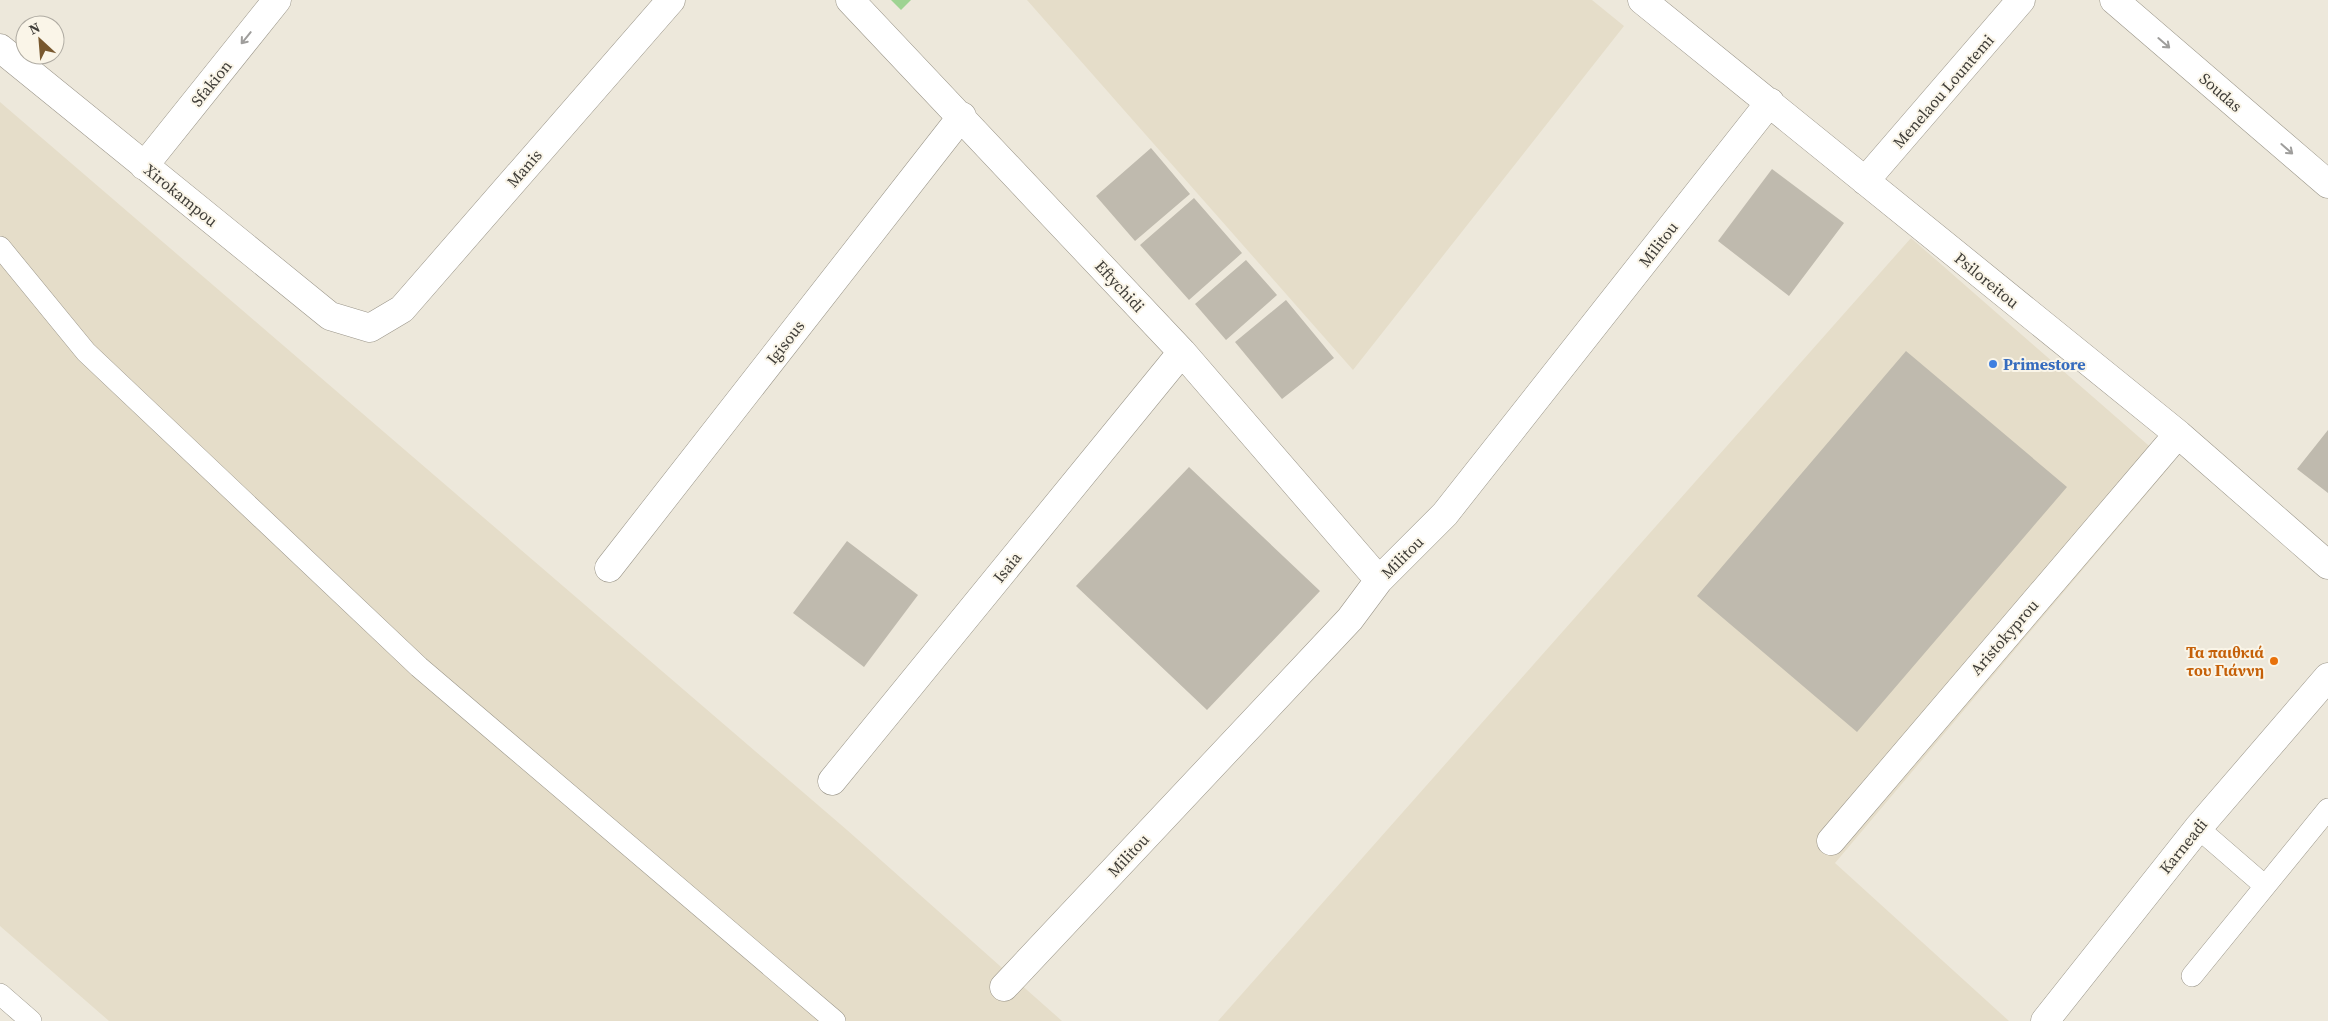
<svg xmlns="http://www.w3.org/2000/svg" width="2328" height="1021" font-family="'Source Serif 4',serif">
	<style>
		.built { fill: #e5ddc9 }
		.green { fill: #9ed392 }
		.building { fill: #bfbaae }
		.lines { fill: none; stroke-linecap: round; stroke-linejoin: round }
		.lane-casing { stroke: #9a9589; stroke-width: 22 }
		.street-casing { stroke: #9a9589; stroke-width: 29 }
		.lane { stroke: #fff; stroke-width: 21 }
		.street { stroke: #fff; stroke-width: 28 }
		.oneway { stroke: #9f9e9c }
		.shop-dot { fill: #3f7fe0; stroke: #faf5e8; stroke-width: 2 }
		.food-dot { fill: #e8710a; stroke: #faf5e8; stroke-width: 2 }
		.labels { text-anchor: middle; stroke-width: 4; stroke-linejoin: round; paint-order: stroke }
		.street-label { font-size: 16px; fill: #3f3d38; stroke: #faf5e8 }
		.shop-label { font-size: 16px; font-weight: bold; fill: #366cbe; stroke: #faf5e8; text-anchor: start }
		.food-label { font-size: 16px; font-weight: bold; fill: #c56008; stroke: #faf5e8; text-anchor: end }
	</style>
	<rect width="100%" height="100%" fill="#ede8db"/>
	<path class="built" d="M1027,0H1592L1624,26L1353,370Z
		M0,102L847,830L1062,1021H109L0,926Z
		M1911,238L2171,465L1835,863L2009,1021H1218Z"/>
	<path class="green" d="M891,0H911L901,10Z"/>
	<path class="building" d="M1151,148L1190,194L1135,241L1096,196Z
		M1772,169L1844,223L1789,296L1718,241Z
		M1194,198L1242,253L1189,300L1140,245Z
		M1246,260L1277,295L1226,340L1195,304Z
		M1286,300L1334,358L1282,399L1235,342Z
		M1906,351L2067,487L1857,732L1697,596Z
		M2328,430V493L2297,469Z
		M1189,467L1320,591L1207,710L1076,586Z
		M847,541L918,595L864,667L793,613Z"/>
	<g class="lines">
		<defs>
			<path id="lane" d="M0,247L86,352L419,667L835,1021
				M2198,828L2265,886
				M2192,976L2328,809
				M0,994L31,1021"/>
			<path id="street" d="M850,0L1182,352L1379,580
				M1642,0L2178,434L2328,565
				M2114,0L2328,184
				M0,48L330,316L370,328L402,309L671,0
				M144,166L277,0
				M1865,181L2021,0
				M609,568L962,116
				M832,781L1182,352
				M1831,841L2178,434
				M1004,987L1350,619L1379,580L1445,514L1770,102
				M2045,1021L2198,828L2328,677"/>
		</defs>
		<use href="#lane" class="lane-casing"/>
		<use href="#street" class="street-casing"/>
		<use href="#lane" class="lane"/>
		<use href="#street" class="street"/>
	</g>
	<defs><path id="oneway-shaft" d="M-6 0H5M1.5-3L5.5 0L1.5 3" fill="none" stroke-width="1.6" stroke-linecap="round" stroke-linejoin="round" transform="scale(1.25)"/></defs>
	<g class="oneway">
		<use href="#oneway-shaft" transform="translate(246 38) rotate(129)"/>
		<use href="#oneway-shaft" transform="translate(2164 43) rotate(41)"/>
		<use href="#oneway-shaft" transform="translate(2287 149) rotate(41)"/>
	</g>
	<circle class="shop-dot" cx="1993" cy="364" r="5"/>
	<circle class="food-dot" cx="2274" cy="661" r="5"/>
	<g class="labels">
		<g class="street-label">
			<text transform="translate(211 83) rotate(-51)" y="6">Sfakion</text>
			<text transform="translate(1943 91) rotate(-49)" y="6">Menelaou Lountemi</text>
			<text transform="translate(2221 92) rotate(41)" y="6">Soudas</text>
			<text transform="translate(524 168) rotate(-49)" y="6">Manis</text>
			<text transform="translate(181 195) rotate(39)" y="6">Xirokampou</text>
			<text transform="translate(1658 244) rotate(-52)" y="6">Militou</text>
			<text transform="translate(1987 280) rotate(39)" y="6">Psiloreitou</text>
			<text transform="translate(1120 286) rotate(47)" y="6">Eftychidi</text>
			<text transform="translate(785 342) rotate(-52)" y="6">Igisous</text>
			<text transform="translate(1402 557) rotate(-45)" y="6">Militou</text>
			<text transform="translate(1007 567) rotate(-51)" y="6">Isaia</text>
			<text transform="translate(2004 637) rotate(-49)" y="6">Aristokyprou</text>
			<text transform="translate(2183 846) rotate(-51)" y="6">Karneadi</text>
			<text transform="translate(1128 855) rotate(-47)" y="6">Militou</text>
		</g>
		<g class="shop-label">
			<text x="2003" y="370">Primestore</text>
		</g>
		<g class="food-label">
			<text x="2264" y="658">Τα παιθκιά<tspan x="2264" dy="18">του Γιάννη</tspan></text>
		</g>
	</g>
	<g transform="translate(40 40) rotate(334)"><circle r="24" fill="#faf5e8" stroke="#afaba2"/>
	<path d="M0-4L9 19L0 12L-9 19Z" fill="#78582e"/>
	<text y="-8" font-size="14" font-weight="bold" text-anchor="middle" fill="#3f3d38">N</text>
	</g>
</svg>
